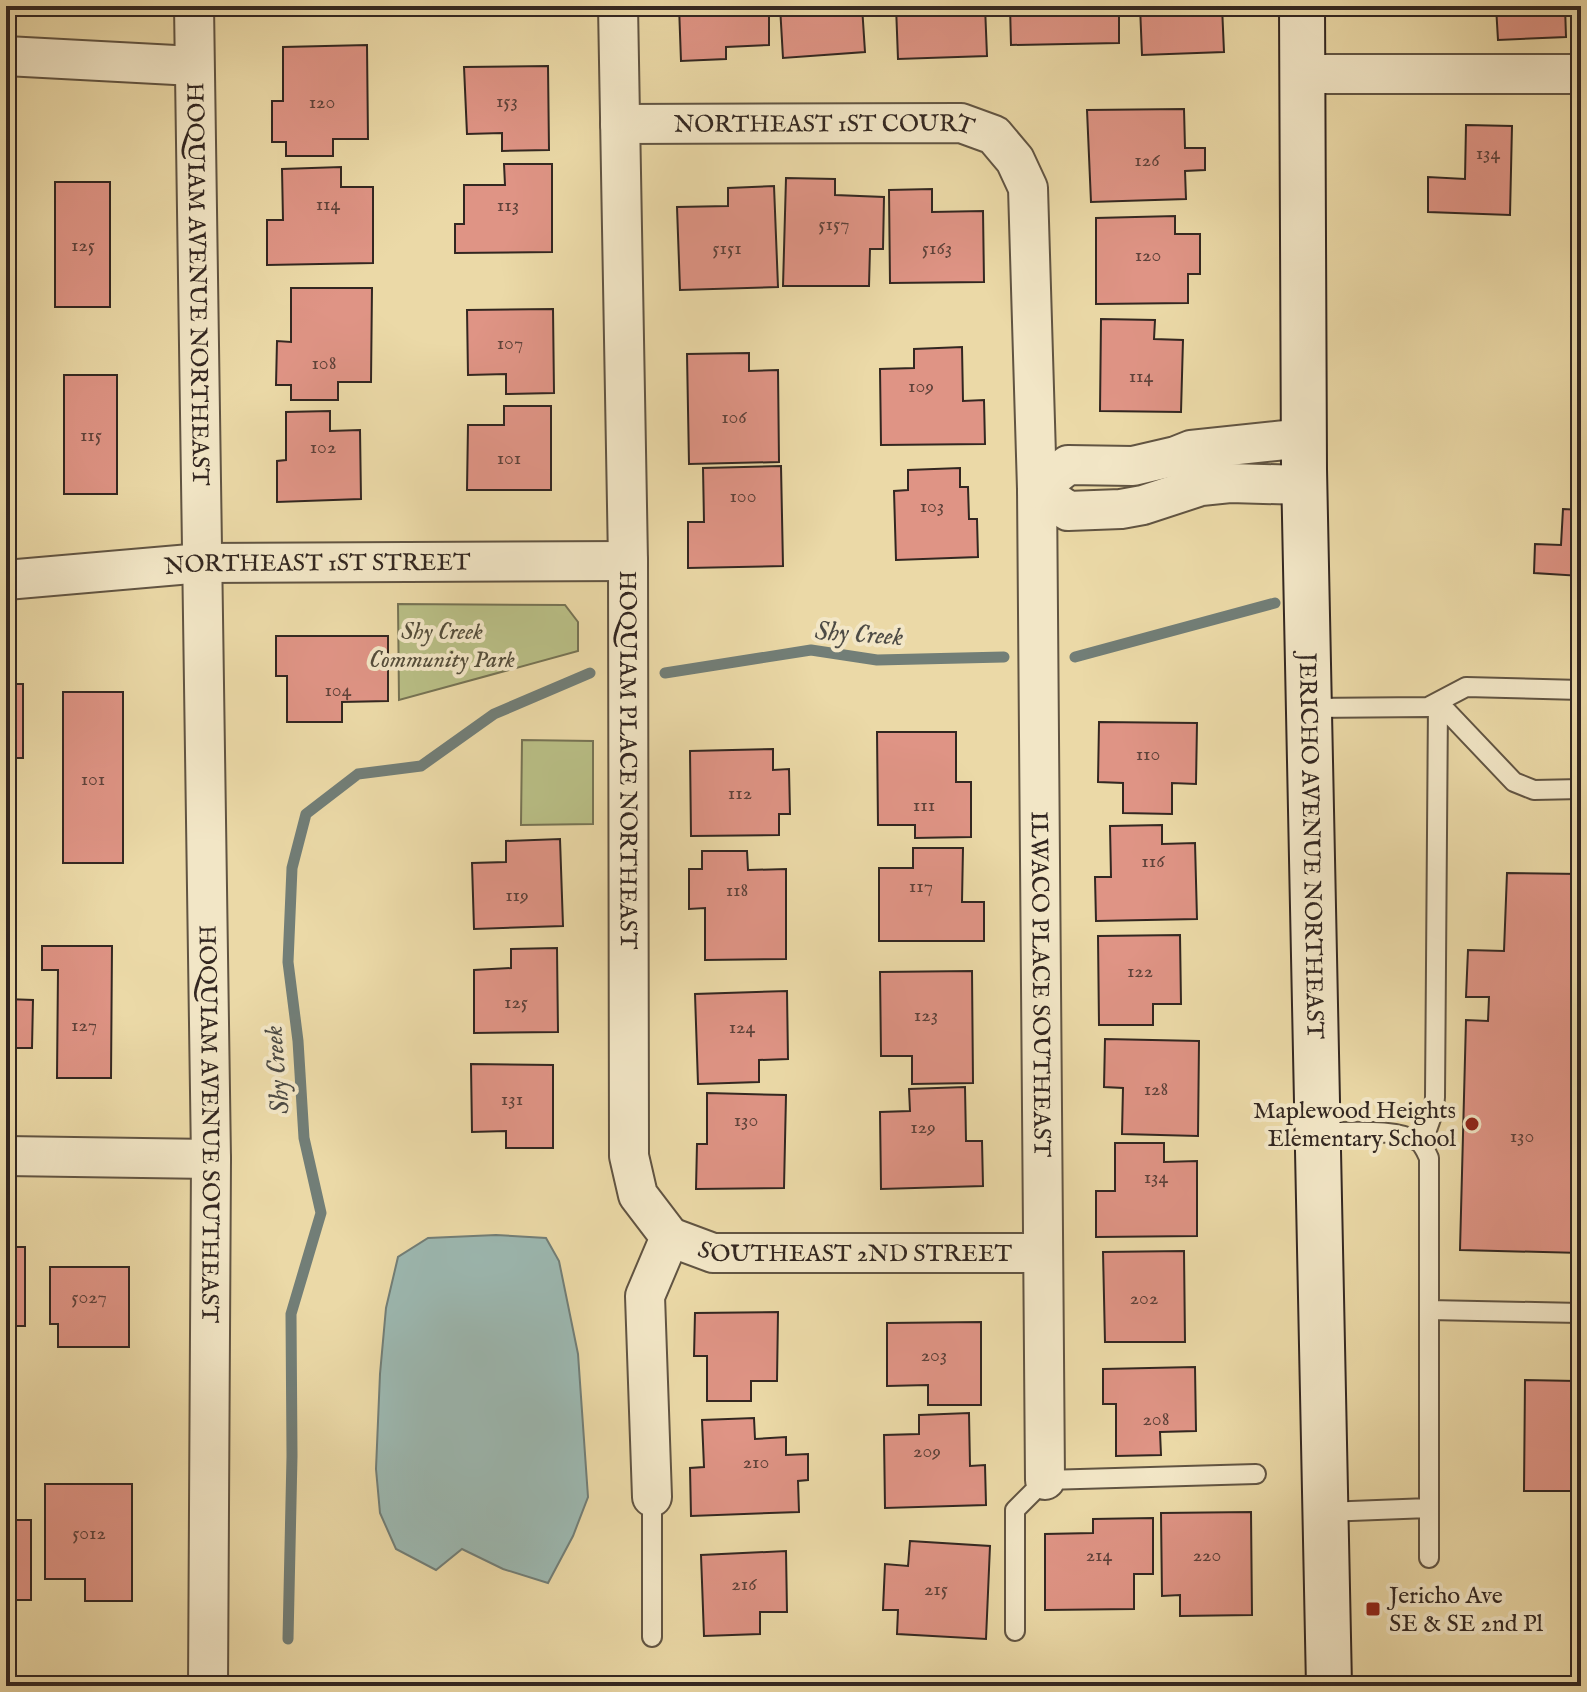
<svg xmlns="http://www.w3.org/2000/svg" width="1587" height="1692" font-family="'IM FELL English',serif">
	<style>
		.green { fill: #b9bf86; stroke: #767354; stroke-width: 2 }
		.water { fill: #9cb8b1; stroke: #727e77; stroke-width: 2 }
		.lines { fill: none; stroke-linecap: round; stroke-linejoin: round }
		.stream { stroke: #727e77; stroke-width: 11 }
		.building { fill: #df9485; stroke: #332721; stroke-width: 2 }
		.lane-casing { stroke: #615442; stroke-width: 22 }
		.street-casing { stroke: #615442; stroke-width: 42 }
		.secondary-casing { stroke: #332721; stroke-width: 48 }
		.lane { stroke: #f2e6c6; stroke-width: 18 }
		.street { stroke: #f2e6c6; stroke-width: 38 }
		.secondary { stroke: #f2e6c6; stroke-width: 44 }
		.poi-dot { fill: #8f2418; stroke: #f2e6c6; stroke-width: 3 }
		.labels { text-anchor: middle; stroke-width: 8; stroke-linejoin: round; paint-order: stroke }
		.number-label { font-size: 20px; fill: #5e423a }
		.street-label { font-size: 24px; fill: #332721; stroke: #f2e6c6 }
		.park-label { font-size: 24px; font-style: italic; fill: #544d3a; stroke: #f2e6c6 }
		.poi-label { font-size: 24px; fill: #332721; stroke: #f2e6c6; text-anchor: end }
		.water-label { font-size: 26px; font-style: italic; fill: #4d4b45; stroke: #f2e6c6 }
	</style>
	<rect width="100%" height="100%" fill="#ebd9a7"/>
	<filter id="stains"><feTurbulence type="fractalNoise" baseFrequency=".0025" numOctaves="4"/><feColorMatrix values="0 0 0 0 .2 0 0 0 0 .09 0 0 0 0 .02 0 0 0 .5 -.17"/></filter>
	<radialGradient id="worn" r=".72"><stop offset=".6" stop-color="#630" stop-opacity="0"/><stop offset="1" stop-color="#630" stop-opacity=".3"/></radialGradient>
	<path class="green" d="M398,604L565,605L578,622V651L399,700Z
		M522,740L593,741V824L521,825Z"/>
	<path class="water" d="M496,1235L546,1238L559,1261L578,1354L588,1497L573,1536L548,1583L503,1569L462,1549L436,1570L396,1549L380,1513L376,1469L380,1374L386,1308L398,1257L428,1238Z"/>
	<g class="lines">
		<path class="stream" d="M1075,657L1275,603
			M665,673L811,650L877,660L1004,657
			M288,1639L292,1456L291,1314L321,1213L304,1138L298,1041L288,962L292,868L306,814L358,774L421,766L494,714L590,673"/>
	</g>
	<path class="building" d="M263,6H369V7L263,8Z
		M679,6H769V45L726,47V59L681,61Z
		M780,6H862L865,52L783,58Z
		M896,6H985L987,56L898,59Z
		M1010,6H1119V43L1011,45Z
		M1140,6H1222L1224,52L1142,55Z
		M1496,6H1565L1566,37L1498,40Z
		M367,45L368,139H333V156H286V142H272V101H283V47Z
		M548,66L549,150L502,151V133L467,134L464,67Z
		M1184,109L1185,148H1205V170L1185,171L1186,199L1091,202L1087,110Z
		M1466,125L1512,126L1510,215L1428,212V177L1465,179Z
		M504,164H552V252L455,253V224H464V185H505Z
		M341,167V187H373V263L267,265V220H283L282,169Z
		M786,178L835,179V195L884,197L883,249H870L869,286H783Z
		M55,182H110V307H55Z
		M774,186L778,287L680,290L677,207L728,206V188Z
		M932,189V212L983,211L984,282L890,283L889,190Z
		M1175,216V234H1200V274H1188V303L1096,304V218Z
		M1572,252H1581V316H1571Z
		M291,288H372L371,382H338V400H291V385H276L277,341L291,342Z
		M553,309L554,393L506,394V374L468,375L467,310Z
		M1101,319L1155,320L1154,339L1183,340L1181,412L1100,411Z
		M962,347L963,401L984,400L985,444L881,445L880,369L914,368V349Z
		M749,353V371L778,370L779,462L689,464L687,354Z
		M64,375H117V494H64Z
		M504,406H551V490H467L468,425H504Z
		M330,411V431L360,430L361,499L277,502V461L286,460V412Z
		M781,466L783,566L688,568V522H704L703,468Z
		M960,468V487H968L969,519H977L978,557L896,560L894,491L908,490V470Z
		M1563,509L1581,510V576L1534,573L1535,544L1561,545Z
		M276,636H388V701L342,702V722H287V676H276Z
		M6,684H23V758H6Z
		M63,692H123V863H63Z
		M1099,722L1197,723L1196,784L1172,783V814L1123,813V783L1098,782Z
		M877,732H956V782H971V837L915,838V825H878Z
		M773,749V770L789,769L790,814H779V835L691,836L690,751Z
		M1162,825V844L1195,843L1197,919L1096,921L1095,877H1111L1110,826Z
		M560,839L563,926L474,929L472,863L506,862V841Z
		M913,848H963L962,902H984V941H879V868H913Z
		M702,851H747L748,870L786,869V959L705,960V908L689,909V869H702Z
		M1507,873L1581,874V1253L1460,1250L1466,1020L1488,1021L1489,997H1466L1468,950L1504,951Z
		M1180,935L1181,1004H1153V1025H1099L1098,936Z
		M42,946H112L111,1078H57L58,970H42Z
		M557,948L558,1032L474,1033V970L511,968V949Z
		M972,971L973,1083L912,1084V1056H881L880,972Z
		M787,991L788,1059L759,1060V1082L698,1084L695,994Z
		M6,999L33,1000L32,1048H6Z
		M1105,1039L1199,1041L1198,1136L1122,1134L1123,1088L1104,1087Z
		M471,1064L553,1065V1148H506V1131L472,1132Z
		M965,1087L966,1141H982L983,1186L881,1189L880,1112L910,1111L909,1089Z
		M707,1093L786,1095L784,1188L696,1189L697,1144H707Z
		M1115,1143H1164V1162L1197,1161V1236L1096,1237V1191H1115Z
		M6,1247H25V1326H6Z
		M1184,1251L1185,1342H1105L1103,1252Z
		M50,1267H129V1347H58V1324H50Z
		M778,1312L777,1381H751V1401H707V1356H694L695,1313Z
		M981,1322V1405H928V1385L887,1386V1323Z
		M1195,1367L1196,1431L1160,1432L1161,1455L1116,1456V1404H1103V1369Z
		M1525,1380L1576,1381L1575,1491H1524Z
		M969,1413L970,1466L985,1465L986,1505L885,1508L884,1435L919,1434V1415Z
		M754,1418L755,1439L786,1437V1455L808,1454V1480L798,1481L799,1512L691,1516L690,1468L704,1467L702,1420Z
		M45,1484H132V1601H85V1579H45Z
		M1251,1512L1252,1615L1180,1616V1595L1162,1596L1161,1513Z
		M1153,1518V1574H1134V1609L1045,1610V1534L1093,1533V1519Z
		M6,1520H31V1600H6Z
		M910,1541L990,1546L986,1639L897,1634L898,1610H883L885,1564L908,1566Z
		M786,1551L787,1612H760V1634L704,1636L701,1555Z"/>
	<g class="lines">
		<defs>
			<path id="lane" d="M1438,702L1514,782L1534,790L1581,789
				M1309,708L1428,707L1466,687L1581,690
				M1317,1132C1346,1133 1395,1127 1419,1142C1424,1146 1426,1152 1429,1158V1558
				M1422,1144L1434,1110L1435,1097L1438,702
				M1429,1310L1581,1313
				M652,1497V1637
				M1325,1512L1429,1508
				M1015,1631V1510L1045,1480L1256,1474"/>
			<g id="street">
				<path id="s1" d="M194,6L211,1159L208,1686"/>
				<path id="s2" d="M618,6L628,561L629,1156L638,1195L670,1237L645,1296L652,1497"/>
				<path d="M6,56L194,66"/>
				<path d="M1302,74H1581"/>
				<path id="s3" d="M620,124L961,123L994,135L1015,160L1028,188L1037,489L1045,1480"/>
				<path d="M1037,489L1068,511L1121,509L1143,505L1201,486L1230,483L1304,485"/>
				<path d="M1037,489L1068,465L1133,466L1176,456L1191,450L1304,438"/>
				<path id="s4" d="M6,580L202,563L628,561"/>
				<path d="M6,1156L211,1159"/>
				<path id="s5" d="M670,1237L713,1253H1042"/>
			</g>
			<g id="secondary">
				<path id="s6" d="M1302,6L1304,469L1329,1686"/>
			</g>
		</defs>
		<use href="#lane" class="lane-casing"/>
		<use href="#street" class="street-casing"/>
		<use href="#secondary" class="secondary-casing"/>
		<use href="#lane" class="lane"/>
		<use href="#street" class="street"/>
		<use href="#secondary" class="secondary"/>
	</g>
	<g class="poi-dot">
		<circle cx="1472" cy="1124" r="8"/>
		<rect x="1365" y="1601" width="16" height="16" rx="4"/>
	</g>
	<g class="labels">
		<g class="number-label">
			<text x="507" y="107">153</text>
			<text x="322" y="108">120</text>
			<text x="1488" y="159">134</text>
			<text x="1147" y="166">126</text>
			<text x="328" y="210">114</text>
			<text x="508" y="211">113</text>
			<text x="834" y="230">5157</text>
			<text x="83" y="251">125</text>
			<text x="727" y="254">5151</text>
			<text x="937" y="254">5163</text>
			<text x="1148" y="261">120</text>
			<text x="510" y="349">107</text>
			<text x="324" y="369">108</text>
			<text x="1141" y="382">114</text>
			<text x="921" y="392">109</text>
			<text x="734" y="423">106</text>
			<text x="91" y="441">115</text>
			<text x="323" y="453">102</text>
			<text x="509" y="464">101</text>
			<text x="743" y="502">100</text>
			<text x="932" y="512">103</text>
			<text x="338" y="696">104</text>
			<text x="1148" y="760">110</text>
			<text x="93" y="785">101</text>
			<text x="740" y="799">112</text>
			<text x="924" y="811">111</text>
			<text x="1153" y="867">116</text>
			<text x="921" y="892">117</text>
			<text x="737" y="896">118</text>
			<text x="517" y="901">119</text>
			<text x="1140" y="977">122</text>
			<text x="516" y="1008">125</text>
			<text x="926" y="1021">123</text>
			<text x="84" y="1031">127</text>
			<text x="742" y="1033">124</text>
			<text x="1156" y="1095">128</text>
			<text x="512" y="1105">131</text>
			<text x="746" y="1126">130</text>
			<text x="923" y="1133">129</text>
			<text x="1522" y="1142">130</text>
			<text x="1156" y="1183">134</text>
			<text x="89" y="1303">5027</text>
			<text x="1144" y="1304">202</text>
			<text x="934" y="1361">203</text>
			<text x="1156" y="1425">208</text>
			<text x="927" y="1457">209</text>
			<text x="756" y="1468">210</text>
			<text x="89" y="1539">5012</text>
			<text x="1099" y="1561">214</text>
			<text x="1207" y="1561">220</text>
			<text x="744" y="1590">216</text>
			<text x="936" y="1595">215</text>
		</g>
		<g class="street-label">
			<text dy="8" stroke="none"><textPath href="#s3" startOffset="204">NORTHEAST 1ST COURT</textPath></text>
			<text dy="8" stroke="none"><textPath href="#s1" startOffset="278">HOQUIAM AVENUE NORTHEAST</textPath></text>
			<text dy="8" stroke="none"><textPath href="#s4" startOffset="312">NORTHEAST 1ST STREET</textPath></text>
			<text dy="8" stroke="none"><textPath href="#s2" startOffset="754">HOQUIAM PLACE NORTHEAST</textPath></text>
			<text dy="8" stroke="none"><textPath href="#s6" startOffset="840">JERICHO AVENUE NORTHEAST</textPath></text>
			<text dy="8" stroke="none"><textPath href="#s3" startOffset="1236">ILWACO PLACE SOUTHEAST</textPath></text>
			<text dy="8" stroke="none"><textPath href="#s1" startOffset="1118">HOQUIAM AVENUE SOUTHEAST</textPath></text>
			<text dy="8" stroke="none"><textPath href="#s5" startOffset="188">SOUTHEAST 2ND STREET</textPath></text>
		</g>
		<g class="park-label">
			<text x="442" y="639">Shy Creek<tspan x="442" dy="28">Community Park</tspan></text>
		</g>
		<g class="poi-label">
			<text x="1456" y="1118">Maplewood Heights<tspan x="1456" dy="28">Elementary School</tspan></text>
			<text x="1389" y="1603" text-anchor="start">Jericho Ave<tspan x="1389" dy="28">SE &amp; SE 2nd Pl</tspan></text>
		</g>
		<g class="water-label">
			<text transform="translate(859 633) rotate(4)" y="9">Shy Creek</text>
			<text transform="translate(276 1070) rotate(-95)" y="9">Shy Creek</text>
		</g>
	</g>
	<rect width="1587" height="1692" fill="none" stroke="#ebd9a7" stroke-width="32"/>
	<rect x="8" y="8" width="1571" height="1676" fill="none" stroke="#332721" stroke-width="4"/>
	<rect x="16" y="16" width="1555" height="1660" fill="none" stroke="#332721" stroke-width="2"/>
	<rect width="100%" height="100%" filter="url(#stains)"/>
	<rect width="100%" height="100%" fill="url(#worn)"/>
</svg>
